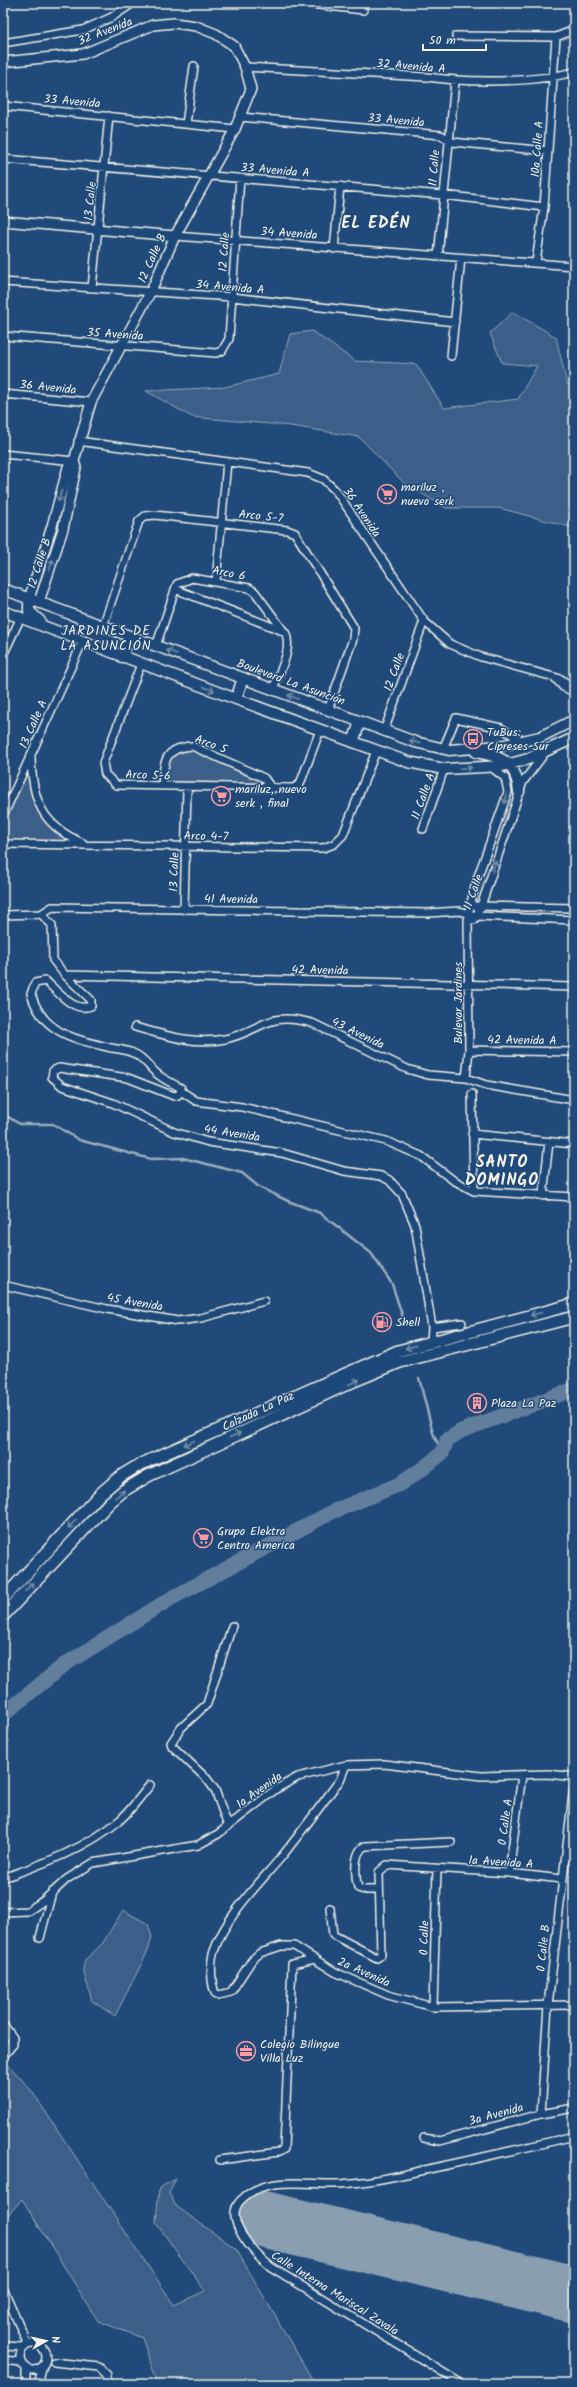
<svg xmlns="http://www.w3.org/2000/svg" width="577" height="2387" font-family="Kalam,sans-serif">
	<style>
		.green { fill: #3a5f88; stroke: #97a8b8 }
		.lines { fill: none; stroke-linecap: round; stroke-linejoin: round }
		.stream { stroke: #9cacbb; stroke-width: 2.5 }
		.river { stroke: #627e9d; stroke-width: 15 }
		.runway { stroke: #8a9eb1; stroke-width: 57 }
		.minor-casing { stroke: #f4f1e8; stroke-width: 10 }
		.tertiary-casing { stroke: #f4f1e8; stroke-width: 12 }
		.secondary-casing { stroke: #f4f1e8; stroke-width: 13 }
		.primary-casing { stroke: #f4f1e8; stroke-width: 14 }
		.minor { stroke: #1f4a7a; stroke-width: 7 }
		.tertiary { stroke: #1f4a7a; stroke-width: 9 }
		.secondary { stroke: #1f4a7a; stroke-width: 10 }
		.primary { stroke: #1f4a7a; stroke-width: 11 }
		.oneway { stroke: #748da6 }
		.labels { text-anchor: middle; stroke-width: 3; stroke-linejoin: round; paint-order: stroke }
		.street-label { font-size: 12px; fill: #f4f1e8; stroke: #1f4a7a }
		.poi-label { font-size: 12px; fill: #f4f1e8; stroke: #1f4a7a; text-anchor: start }
		.neighbourhood-label { font-size: 13px; letter-spacing: 1px; fill: #f4f1e8; stroke: #1f4a7a }
		.district-label { font-size: 16px; font-weight: bold; letter-spacing: 1px; fill: #f4f1e8; stroke: #1f4a7a }
	</style>
	<rect width="100%" height="100%" fill="#1f4a7a"/>
	<filter id="ink" filterUnits="userSpaceOnUse"><feTurbulence type="fractalNoise" baseFrequency=".025" numOctaves="2"/><feDisplacementMap in="SourceGraphic" scale="8" xChannelSelector="R" yChannelSelector="G"/><feConvolveMatrix kernelMatrix="1 2 1 2 8 2 1 2 1" color-interpolation-filters="sRGB"/></filter>
	<g filter="url(#ink)">
		<path class="green" d="M513,312L556,337L567,384L574,386V491L570,527L499,508H446L404,483L359,437L291,426L192,417L146,391L225,387L279,374L290,334L312,331L355,361L416,364L444,408L518,399L537,366L502,363L490,333Z
			M192,748L263,781L266,786L165,785L166,769L173,753Z
			M29,768C27,805 43,823 72,843L3,841V824Z
			M123,1910L148,1924L152,1937L148,1951L115,2016L92,2001L83,1969L85,1960L102,1944Z
			M3,2059L31,2090L174,2305L205,2291L156,2223L159,2188L176,2179L169,2193L176,2206L236,2249L315,2384H158L142,2338L98,2321L22,2199L3,2221Z"/>
		<g class="lines">
			<path class="stream" d="M3,1114L20,1124H53L79,1140L151,1159L183,1158L242,1173L259,1187L288,1201L320,1213L371,1253L392,1284L404,1321
				M419,1378L433,1433L442,1453"/>
			<path class="river" d="M3,1715L64,1665L170,1599L332,1512L400,1484L425,1467L442,1453L447,1440L461,1431L574,1389"/>
			<path class="runway" d="M266,2220L574,2294"/>
			<defs>
				<path id="minor" d="M301,3L363,10
					M456,36L556,37L574,30
					M3,43L83,30L112,17L133,3
					M245,67L427,77C470,83 532,83 574,72
					M3,106L235,129
					M240,117L441,135L452,142L548,151
					M186,124L194,66
					M3,159L443,195L544,207
					M175,236L574,266
					M334,249L340,186
					M438,257L455,81
					M536,262L544,207L556,37
					M3,282L232,297L455,322
					M92,288L109,116
					M3,336L216,353L222,351L229,339L240,178
					M451,356L461,258
					M3,394L91,402
					M78,441L308,473L323,479L336,491L424,621L450,644L481,657L561,679L569,685L574,695
					M3,454L74,461
					M216,582L227,462
					M175,589L283,631
					M103,626L139,521L145,516L155,515L287,530L295,533L354,628L353,639L328,710
					M156,646L177,584L192,578L249,588L255,592L286,634C292,652 279,672 273,689
					M3,655L21,617
					M141,664L103,763L105,774L116,785L294,788L300,784L320,730
					M555,678L563,687L572,691
					M384,731L424,621
					M443,749L456,718L501,728L524,742
					M31,757C32,800 42,826 83,843
					M162,786C164,761 164,748 192,746L264,778L272,789
					M3,816L83,641
					M423,829L444,769
					M574,829V834
					M3,844L323,848L334,844L343,835L376,751
					M476,906L574,908
					M184,910L187,788
					M41,914L52,925L53,960L65,975L91,1000V1006C74,1013 57,991 46,981L35,983L31,994C43,1034 75,1039 111,1048C119,1049 128,1050 135,1054C144,1058 148,1066 155,1072C162,1079 172,1083 181,1088V1091L196,1101L242,1107L386,1141L421,1156L453,1180L474,1191L574,1197
					M3,915L41,914L52,907L428,913L459,911L476,916L574,920
					M474,920L481,906L523,782L545,753
					M65,975L574,987
					M135,1027C164,1035 194,1045 225,1039C263,1031 265,1010 312,1023L407,1069L428,1075L466,1078L486,1085L574,1100
					M469,1050L574,1052
					M466,1078L469,1050L468,915L476,882L508,792L505,778L491,767
					M181,1091L178,1095L174,1096L128,1078L59,1068L53,1071L52,1077L62,1086L113,1103L174,1132L208,1142L282,1153L344,1171L381,1176L389,1180L402,1194L415,1225L432,1327L431,1341
					M472,1094L474,1191
					M472,1134L574,1144
					M543,1196L549,1142
					M3,1285L107,1309L178,1321L201,1318L264,1301
					M432,1327L462,1323
					M346,1765L340,1780C321,1805 303,1830 283,1855C259,1884 227,1914 214,1951C210,1961 211,1983 215,1993L219,1995L231,1992L252,1960L260,1953L281,1946H294L335,1972L388,1995L433,2007L574,2005
					M228,1826L215,1790L207,1779L172,1746L171,1743L181,1728L207,1704L232,1626
					M509,1873L522,1775
					M3,1878C43,1864 87,1848 120,1820C131,1810 140,1797 150,1785
					M379,1890H364L358,1888C355,1877 353,1852 365,1846L451,1842
					M330,1908L333,1935L377,1958L381,1955L379,1872L387,1865L509,1873L562,1879
					M3,1912L28,1911L43,1901L67,1879L93,1863L198,1845L218,1834L276,1789L298,1777L346,1765L384,1764L481,1776L548,1774L574,1777
					M40,1938L52,1892
					M433,2007L437,1869
					M541,2114L548,2005L574,1786
					M424,2138L440,2141L541,2114L574,2108
					M220,2160L279,2152L284,2149L292,1964L315,1959
					M3,2288L28,2345
					M20 2357a13 13 0 1 1 26 0a13 13 0 1 1-26 0Z
					M3,2346L25,2347
					M3,2360L21,2362
					M54,2362L99,2367L107,2375L106,2384
					M26,2384V2368
					M38,2384L43,2366
					M462,2384L271,2267C256,2255 221,2220 241,2200C265,2175 307,2185 337,2184C371,2183 406,2174 438,2167C484,2157 529,2147 574,2136"/>
				<path id="tertiary" d="M3,62L83,54L153,25L174,23L196,26L216,34L234,46L245,67L251,89L235,129L175,236L151,291L91,402L74,461L68,467L52,526L29,599
					M3,221L175,236
					M39,602L63,529L76,468L74,461
					M3,2026L12,2038V2044L3,2055"/>
				<path id="secondary" d="M3,589L415,742L449,750L500,746L540,737L574,720
					M29,599V611L40,621
					M3,611L236,699L408,762L444,769L503,766L528,759L574,738
					M122,657L130,636
					M236,699L243,678
					M353,742L360,722
					M476,752C504,757 516,762 519,792"/>
				<path id="primary" d="M3,1599L100,1494L121,1476L139,1465L398,1351L574,1304
					M3,1616L110,1502L123,1491L148,1476L354,1381L400,1362L574,1317"/>
			</defs>
			<use href="#minor" class="minor-casing"/>
			<use href="#tertiary" class="tertiary-casing"/>
			<use href="#secondary" class="secondary-casing"/>
			<use href="#primary" class="primary-casing"/>
			<use href="#minor" class="minor"/>
			<use href="#tertiary" class="tertiary"/>
			<use href="#secondary" class="secondary"/>
			<use href="#primary" class="primary"/>
		</g>
		<defs><path id="oneway-shaft" d="M-6 0H5M1.5-3L5.5 0L1.5 3" fill="none" stroke-width="1.6" stroke-linecap="round" stroke-linejoin="round"/></defs>
		<g class="oneway">
			<use href="#oneway-shaft" transform="translate(60 496) rotate(105)"/>
			<use href="#oneway-shaft" transform="translate(51 565) rotate(-72)"/>
			<use href="#oneway-shaft" transform="translate(172 652) rotate(-159)"/>
			<use href="#oneway-shaft" transform="translate(209 689) rotate(21)"/>
			<use href="#oneway-shaft" transform="translate(293 697) rotate(-159)"/>
			<use href="#oneway-shaft" transform="translate(415 742) rotate(-164)"/>
			<use href="#oneway-shaft" transform="translate(466 768) rotate(-3)"/>
			<use href="#oneway-shaft" transform="translate(506 798) rotate(105)"/>
			<use href="#oneway-shaft" transform="translate(494 866) rotate(-72)"/>
			<use href="#oneway-shaft" transform="translate(536 1314) rotate(166)"/>
			<use href="#oneway-shaft" transform="translate(411 1347) rotate(164)"/>
			<use href="#oneway-shaft" transform="translate(354 1382) rotate(-24)"/>
			<use href="#oneway-shaft" transform="translate(235 1435) rotate(-24)"/>
			<use href="#oneway-shaft" transform="translate(189 1443) rotate(156)"/>
			<use href="#oneway-shaft" transform="translate(120 1494) rotate(-38)"/>
			<use href="#oneway-shaft" transform="translate(72 1524) rotate(132)"/>
			<use href="#oneway-shaft" transform="translate(29 1587) rotate(-48)"/>
		</g>
	</g>
	<defs>
		<symbol id="supermarket-ring" viewBox="-11 -11 22 22"><circle r="9.5" fill="#1f4a7a" stroke="#ff9aa2" stroke-width="1.5"/><path d="M-6-5.5h2.5l.6 2H6L4.5 2H-2.5L-4.4-4H-6ZM-1.5 3.2a1.3 1.3 0 1 0 .1 0ZM3 3.2a1.3 1.3 0 1 0 .1 0Z" fill="#ff9aa2"/></symbol>
		<symbol id="bus-ring" viewBox="-11 -11 22 22"><circle r="9.5" fill="#1f4a7a" stroke="#ff9aa2" stroke-width="1.5"/><path d="M-5-6H5V4H4V6H2V4H-2V6H-4V4H-5ZM-3.5-4V0h7V-4ZM-3.5 1.2v1.5H-2V1.2ZM2 1.2v1.5H3.5V1.2Z" fill="#ff9aa2"/></symbol>
		<symbol id="fuel-ring" viewBox="-11 -11 22 22"><circle r="9.5" fill="#1f4a7a" stroke="#ff9aa2" stroke-width="1.5"/><path d="M-5.5-6h7V0h2V4h1.3V-2.5L3-4.5l.8-.8L6-3V5H2.5V1h-1V6h-7ZM-4.2-4.7v3.2H.2V-4.7Z" fill="#ff9aa2"/></symbol>
		<symbol id="building-ring" viewBox="-11 -11 22 22"><circle r="9.5" fill="#1f4a7a" stroke="#ff9aa2" stroke-width="1.5"/><path d="M-4-6H4V6H1V3H-1V6H-4ZM-2.5-4.3h1.7v1.8h-1.7ZM.8-4.3h1.7v1.8H.8ZM-2.5-1h1.7V.8h-1.7ZM.8-1h1.7V.8H.8Z" fill="#ff9aa2"/></symbol>
		<symbol id="office-ring" viewBox="-11 -11 22 22"><circle r="9.5" fill="#1f4a7a" stroke="#ff9aa2" stroke-width="1.5"/><path d="M-6-3h4V-5.5h4V-3h4V5H-6ZM-1-4.5V-3h2v-1.5ZM-6 0V1H6V0Z" fill="#ff9aa2"/></symbol>
	</defs>
	<g fill-rule="evenodd">
		<use href="#supermarket-ring" x="376" y="483" width="22" height="22"/>
		<use href="#bus-ring" x="462" y="728" width="22" height="22"/>
		<use href="#supermarket-ring" x="210" y="785" width="22" height="22"/>
		<use href="#fuel-ring" x="371" y="1311" width="22" height="22"/>
		<use href="#building-ring" x="466" y="1392" width="22" height="22"/>
		<use href="#supermarket-ring" x="192" y="1527" width="22" height="22"/>
		<use href="#office-ring" x="235" y="2040" width="22" height="22"/>
	</g>
	<g class="labels">
		<g class="street-label">
			<text transform="translate(105 31) rotate(-21)" y="4">32 Avenida</text>
			<text transform="translate(411 66) rotate(5)" y="4">32 Avenida A</text>
			<text transform="translate(72 101) rotate(5)" y="4">33 Avenida</text>
			<text transform="translate(396 120) rotate(5)" y="4">33 Avenida</text>
			<text transform="translate(537 149) rotate(-86)" y="4">10a Calle A</text>
			<text transform="translate(434 168) rotate(-85)" y="4">11 Calle</text>
			<text transform="translate(275 170) rotate(5)" y="4">33 Avenida A</text>
			<text transform="translate(90 201) rotate(-84)" y="4">13 Calle</text>
			<text transform="translate(289 233) rotate(4)" y="4">34 Avenida</text>
			<text transform="translate(224 252) rotate(-86)" y="4">12 Calle</text>
			<text transform="translate(152 258) rotate(-66)" y="4">12 Calle B</text>
			<text transform="translate(230 287) rotate(5)" y="4">34 Avenida A</text>
			<text transform="translate(115 334) rotate(4)" y="4">35 Avenida</text>
			<text transform="translate(48 387) rotate(6)" y="4">36 Avenida</text>
			<text transform="translate(362 512) rotate(56)" y="4">36 Avenida</text>
			<text transform="translate(261 516) rotate(6)" y="4">Arco 5-7</text>
			<text transform="translate(39 563) rotate(-72)" y="4">12 Calle B</text>
			<text transform="translate(229 573) rotate(11)" y="4">Arco 6</text>
			<text transform="translate(394 672) rotate(-70)" y="4">12 Calle</text>
			<text transform="translate(291 682) rotate(20)" y="4">Boulevard La Asunción</text>
			<text transform="translate(33 724) rotate(-66)" y="4">13 Calle A</text>
			<text transform="translate(211 744) rotate(20)" y="4">Arco 5</text>
			<text transform="translate(148 775) rotate(2)" y="4">Arco 5-6</text>
			<text transform="translate(423 796) rotate(-70)" y="4">11 Calle A</text>
			<text transform="translate(206 836) rotate(1)" y="4">Arco 4-7</text>
			<text transform="translate(174 872) rotate(-88)" y="4">13 Calle</text>
			<text transform="translate(473 892) rotate(-70)" y="4">11 Calle</text>
			<text transform="translate(231 899) rotate(1)" y="4">41 Avenida</text>
			<text transform="translate(320 970) rotate(1)" y="4">42 Avenida</text>
			<text transform="translate(458 1003) rotate(-90)" y="4">Bulevar Jardines</text>
			<text transform="translate(358 1033) rotate(26)" y="4">43 Avenida</text>
			<text transform="translate(522 1040) rotate(1)" y="4">42 Avenida A</text>
			<text transform="translate(232 1133) rotate(9)" y="4">44 Avenida</text>
			<text transform="translate(135 1302) rotate(10)" y="4">45 Avenida</text>
			<text transform="translate(258 1411) rotate(-25)" y="4">Calzada La Paz</text>
			<text transform="translate(259 1790) rotate(-35)" y="4">1a Avenida</text>
			<text transform="translate(505 1822) rotate(-82)" y="4">0 Calle A</text>
			<text transform="translate(501 1862) rotate(4)" y="4">1a Avenida A</text>
			<text transform="translate(424 1938) rotate(-88)" y="4">0 Calle</text>
			<text transform="translate(543 1948) rotate(-84)" y="4">0 Calle B</text>
			<text transform="translate(364 1972) rotate(24)" y="4">2a Avenida</text>
			<text transform="translate(496 2114) rotate(-15)" y="4">3a Avenida</text>
			<text transform="translate(335 2293) rotate(32)" y="4">Calle Interna Mariscal Zavala</text>
		</g>
		<g class="poi-label">
			<text x="401" y="491">mariluz ,<tspan x="401" dy="14">nuevo serk</tspan></text>
			<text x="487" y="736">TuBus:<tspan x="487" dy="14">Cipreses Sur</tspan></text>
			<text x="235" y="793">mariluz, nuevo<tspan x="235" dy="14">serk , final</tspan></text>
			<text x="396" y="1326">Shell</text>
			<text x="491" y="1407">Plaza La Paz</text>
			<text x="217" y="1535">Grupo Elektra<tspan x="217" dy="14">Centro America</tspan></text>
			<text x="260" y="2048">Colegio Bilingue<tspan x="260" dy="14">Villa Luz</tspan></text>
		</g>
		<g class="neighbourhood-label">
			<text x="106" y="635">JARDINES DE<tspan x="106" dy="15">LA ASUNCIÓN</tspan></text>
		</g>
		<g class="district-label">
			<text x="376" y="228">EL EDÉN</text>
			<text x="502" y="1167">SANTO<tspan x="502" dy="18">DOMINGO</tspan></text>
		</g>
	</g>
	<rect width="577" height="2387" fill="none" stroke="#1f4a7a" stroke-width="16"/>
	<rect x="8" y="8" width="561" height="2371" fill="none" stroke="#f4f1e8" stroke-width="1.5" filter="url(#ink)"/>
	<g transform="translate(46 2341) rotate(82)" stroke="#1f4a7a" stroke-width="3" paint-order="stroke">
	<path d="M0-3L7 15L0 10L-7 15Z" fill="#f4f1e8"/>
	<text y="-6" font-size="11" font-weight="bold" text-anchor="middle" fill="#f4f1e8">N</text>
	</g>
	<path d="M423 44v6h63v-6" fill="none" stroke="#f4f1e8" stroke-width="2"/>
	<text x="429" y="44" font-size="12" fill="#f4f1e8" stroke="#1f4a7a" stroke-width="3" paint-order="stroke">50 m</text>
</svg>
